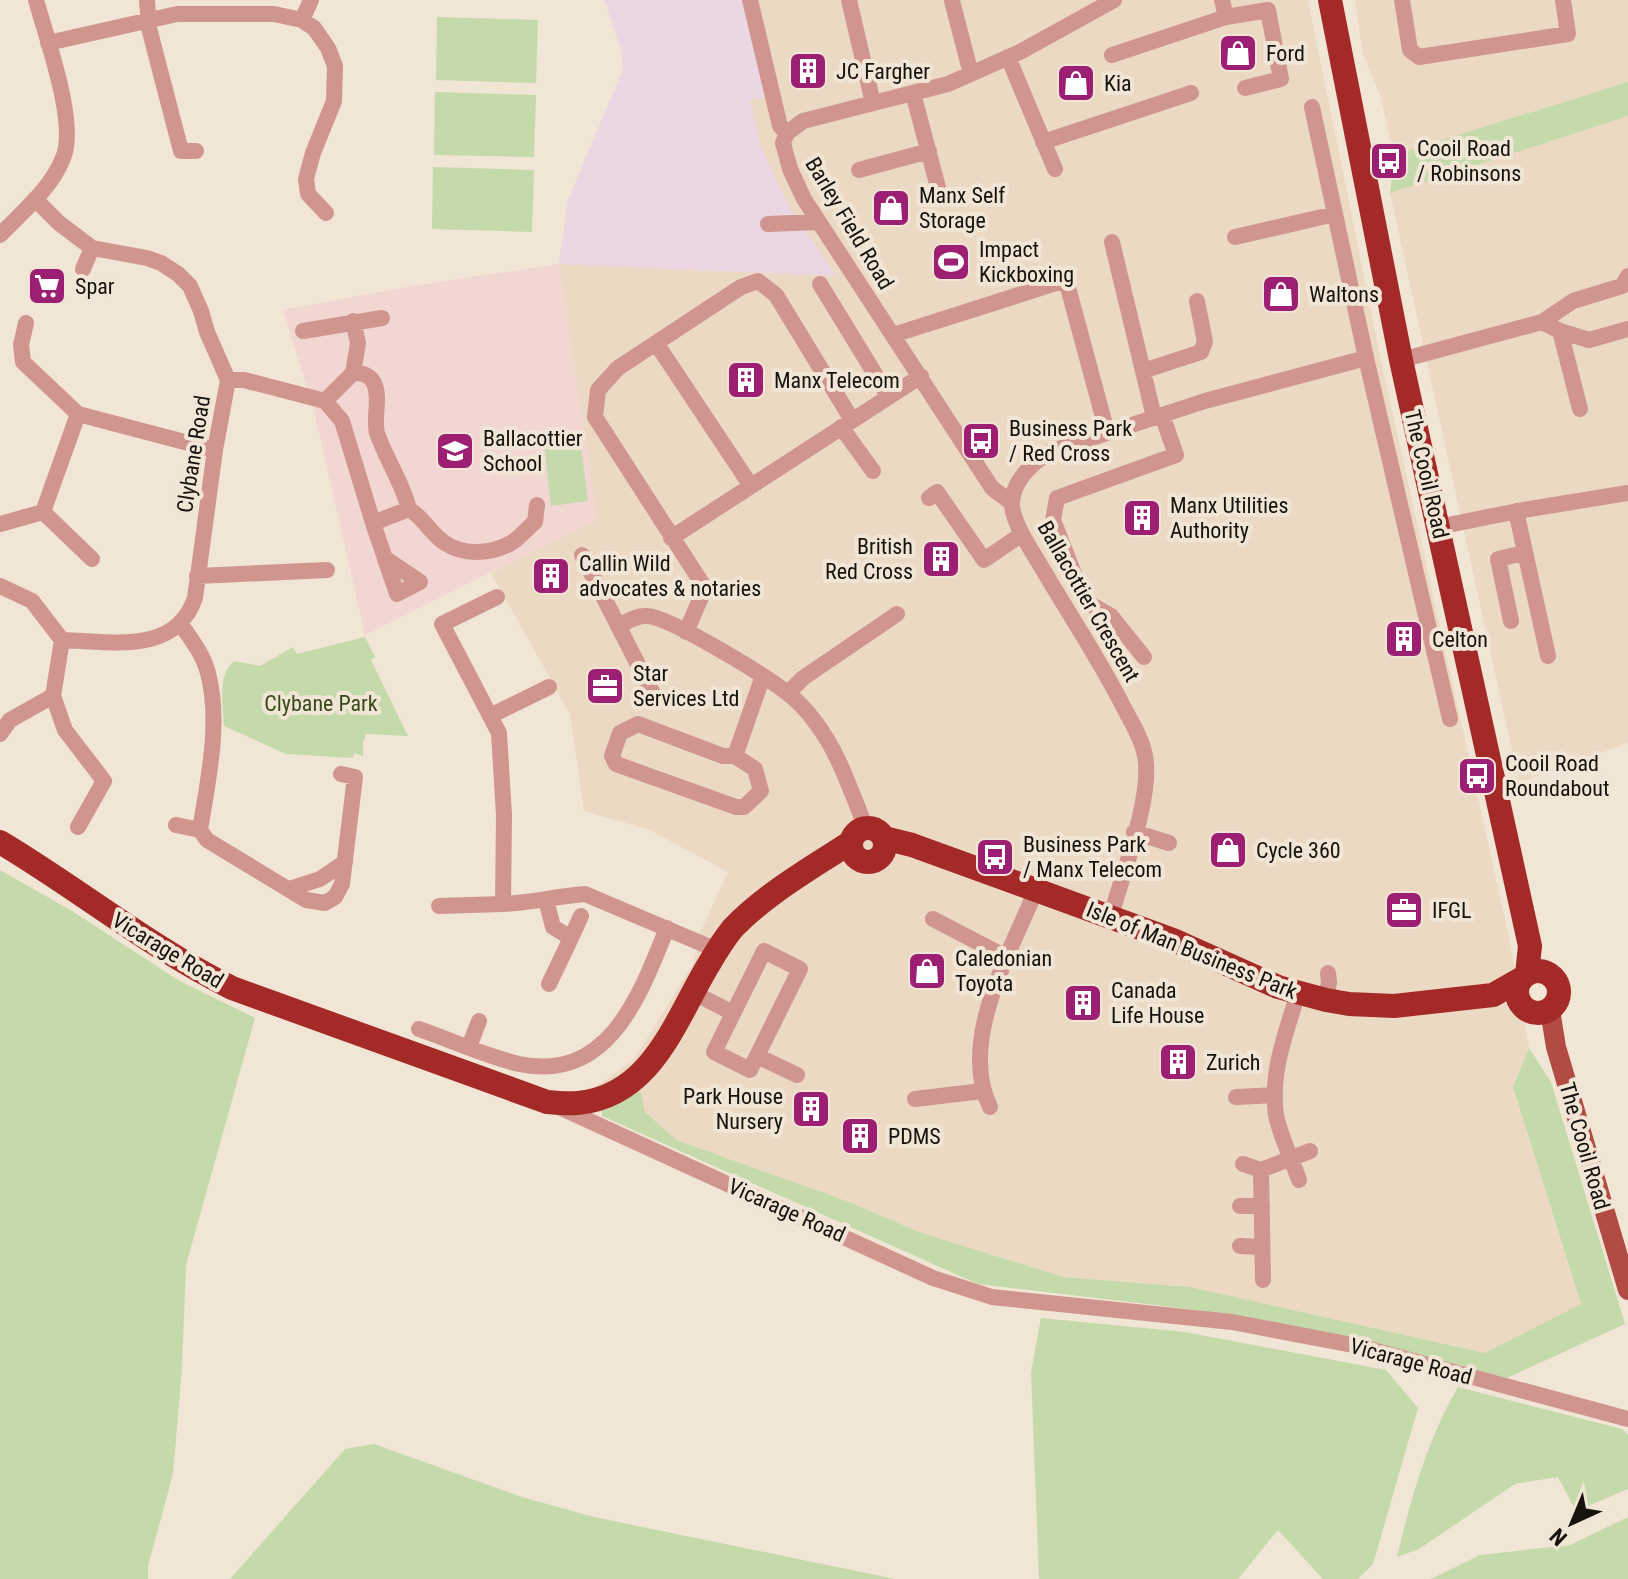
<svg xmlns="http://www.w3.org/2000/svg" width="1628" height="1579" font-family="'Roboto Condensed',sans-serif">
	<style>
		.built { fill: #ebd9c3 }
		.industrial { fill: #ebd6e4 }
		.education { fill: #f1d6d2 }
		.green { fill: #c4daab }
		.lines { fill: none; stroke-linecap: round; stroke-linejoin: round }
		.minor { stroke: #d0958f; stroke-width: 16 }
		.major { stroke: #b24b44; stroke-width: 20 }
		.highway { stroke: #a42a28; stroke-width: 24 }
		.labels { text-anchor: middle; stroke-width: 8; stroke-linejoin: round; paint-order: stroke }
		.poi-label { font-size: 22px; fill: #16120d; stroke: #f1e5d5; text-anchor: start }
		.street-label { font-size: 22px; fill: #16120d; stroke: #f1e5d5 }
		.park-label { font-size: 22px; fill: #374a19; stroke: #f1e5d5 }
	</style>
	<rect width="100%" height="100%" fill="#f1e5d5"/>
	<path class="built" d="M605,0H1308L1383,370L1509,938L1529,1048L1513,1087L1581,1305L1485,1353L1190,1287L1063,1277L919,1232L852,1203L676,1140L645,1112L582,1093L606,1080L635,1058L693,964L700,933L728,872L650,830L584,811L570,714L491,573L597,519L559,264L568,200L623,70L622,53Z
		M1355,0H1628V82L1394,155L1380,95L1363,54Z
		M1628,116V743L1519,783L1390,193Z"/>
	<path class="industrial" d="M605,0H758L780,94L750,100L760,145L791,209L836,276L559,264L568,200L623,70L622,53Z"/>
	<path class="education" d="M559,264L597,519L365,635L313,406L283,310L412,286Z"/>
	<path class="green" d="M437,17L538,20L536,83L436,80Z
		M1628,82V116L1390,193L1394,155Z
		M435,92L536,95L534,157L434,155Z
		M433,167L534,170L532,232L432,229Z
		M580,439L588,501L551,506L544,443Z
		M365,637L375,657L371,660L408,736L366,734L363,743V756L354,753L353,758L286,754L224,726C223,705 217,675 234,661L260,666L293,647L297,654Z
		M0,870L72,911L178,980L255,1018L186,1265L182,1368L173,1474L148,1566V1579H0Z
		M1529,1048L1551,1082L1625,1324L1507,1378L1354,1337L1189,1309L978,1284L602,1116V1107L630,1092L641,1093L645,1112L676,1140L852,1203L919,1232L1063,1277L1190,1287L1485,1353L1581,1304L1513,1087Z
		M1041,1318L1185,1332L1386,1370L1418,1408L1373,1564L1358,1579H1323L1278,1530L1238,1579H1039L1031,1372Z
		M1458,1387L1622,1429L1628,1435V1489L1576,1511L1558,1477L1515,1484L1419,1549L1397,1557C1411,1498 1427,1440 1458,1387Z
		M374,1444L522,1497L594,1517L895,1579H230L345,1449Z
		M1628,1517V1579H1431L1480,1555L1570,1545Z"/>
	<g class="lines">
		<path class="minor" d="M147,0L149,28L181,151H196
			M750,0L780,126L787,133
			M849,0L873,103
			M1222,0L1226,17
			M1402,0L1410,50L1419,57L1568,34L1563,0
			M952,1L971,74
			M302,20L311,0
			M48,43L177,14H274L302,20L314,28L328,48L335,66L334,101L313,153L306,179L308,194L326,213
			M1112,55L1226,17L1268,10L1281,79L1245,88
			M1008,57L1055,169
			M913,93L940,195
			M1312,107L1366,358L1450,719
			M1043,142L1191,93
			M859,170L929,151
			M35,199L59,223L92,248L147,258L161,263L178,274L190,286L201,311L207,332L228,380L215,450L195,598C175,656 110,641 62,640L53,696L65,730L104,781L78,827
			M768,224L818,222
			M0,235C22,212 51,189 63,158C78,124 46,37 36,0
			M1235,237L1335,214
			M1112,242L1154,417
			M83,269L92,248
			M820,284L889,397
			M1542,322L1560,331L1589,340L1628,329
			M26,323L21,345L23,362L78,414
			M303,331L382,318
			M1560,331L1580,409
			M893,335L1066,280L1107,432
			M656,343L751,486
			M1401,360L1542,322L1573,301L1622,286L1628,276
			M1143,371L1201,352L1205,342L1197,301
			M353,373L358,343L353,321
			M228,380H244L325,401L353,373
			M325,401L342,421L373,523L409,509C402,482 386,459 377,433C373,417 381,399 374,383C369,374 362,373 353,373
			M841,427L873,471
			M929,498L937,492L984,560L1022,534
			M1012,503L992,488L804,199L790,169L783,143L787,133L803,121L948,84L1020,52L1114,0
			M409,509C424,518 431,534 445,543C464,556 492,554 511,543C520,538 527,528 535,522L537,505
			M1516,511L1548,656
			M43,512L78,414L215,450
			M373,523L397,594L420,582L386,559
			M0,524L43,512L92,559
			M1438,527L1523,510L1628,493
			M671,538L921,376
			M582,555L652,692
			M197,576L327,570
			M0,586L32,601L62,640
			M497,597L442,624L499,733L504,815L503,904C531,903 557,896 585,894L717,950
			M1511,621L1498,559L1524,553
			M180,623C191,639 203,654 208,673C221,723 208,780 200,830L207,840L306,900L325,903L335,897L342,884L355,777L341,774
			M618,626C627,622 636,615 647,616C668,616 766,676 786,692C797,700 808,712 816,723C840,755 851,792 866,828
			M686,632L705,588L595,417L598,390L618,368L741,287L758,281L776,295L852,420
			M1144,657L1111,616L1088,603L1083,597L1053,520L1057,498L1176,455L1162,415
			M788,693L803,678L897,614
			M490,716L549,687
			M0,734L10,720L53,696
			M735,756L755,769L761,791L744,807H736L616,764L612,756L620,733L638,724L723,756H735L763,676
			M176,825L200,830
			M1134,832L1169,843
			M289,889L320,879L345,862
			M546,900L553,927L571,938L549,984
			M439,906L503,904
			M1111,916C1122,875 1153,796 1145,756C1142,738 1131,722 1123,706C1098,657 1067,611 1039,563C1030,548 1011,520 1012,502C1013,480 1034,461 1052,451L1205,401L1366,358
			M933,919L1008,958
			M571,938L581,916
			M764,951L800,969L750,1070L714,1052Z
			M692,992L733,1013
			M1298,993C1286,1033 1270,1072 1276,1115C1280,1136 1292,1159 1299,1180
			M1326,1000L1329,982L1328,973
			M419,1029C451,1040 485,1056 519,1064C609,1083 640,995 667,928
			M469,1047L479,1021
			M757,1056L797,1075
			M1236,1097L1275,1095
			M915,1099L982,1091
			M559,1107L933,1278L992,1297L1232,1322L1358,1346L1628,1419
			M990,1107C958,1041 1010,953 1036,890
			M1243,1164L1261,1170L1310,1151
			M1261,1170L1263,1280
			M1240,1206H1262
			M1240,1246L1262,1247"/>
		<path class="major" d="M1550,1010L1556,1047L1628,1290"/>
		<path class="highway" d="M1330,0L1401,360L1530,946L1527,974
			M851 845a17 17 0 1 1 34 0a17 17 0 1 1-34 0Z
			M884,838L912,845L1173,940L1278,987L1326,1000L1349,1004L1394,1006L1493,995L1521,979
			M0,842C79,889 149,947 232,988L547,1102C557,1103 568,1104 578,1103C653,1096 676,1018 709,964C716,952 724,939 733,928C767,893 810,869 851,842
			M1517 992a21 21 0 1 1 42 0a21 21 0 1 1-42 0Z"/>
	</g>
	<defs>
		<symbol id="shop-square" viewBox="-11 -11 22 22"><rect x="-9" y="-9" width="18" height="18" rx="4" fill="#9d1f73" stroke="#f1e5d5"/><path d="M-5-2.5h2.3a2.7 3.5 0 0 1 5.4 0H5L5.5 6h-11ZM-1.5-2.5h3a1.5 2.3 0 0 0-3 0Z" fill="#fff"/></symbol>
		<symbol id="building-square" viewBox="-11 -11 22 22"><rect x="-9" y="-9" width="18" height="18" rx="4" fill="#9d1f73" stroke="#f1e5d5"/><path d="M-4-6H4V6H1V3H-1V6H-4ZM-2.5-4.3h1.7v1.8h-1.7ZM.8-4.3h1.7v1.8H.8ZM-2.5-1h1.7V.8h-1.7ZM.8-1h1.7V.8H.8Z" fill="#fff"/></symbol>
		<symbol id="bus-square" viewBox="-11 -11 22 22"><rect x="-9" y="-9" width="18" height="18" rx="4" fill="#9d1f73" stroke="#f1e5d5"/><path d="M-5-6H5V4H4V6H2V4H-2V6H-4V4H-5ZM-3.5-4V0h7V-4ZM-3.5 1.2v1.5H-2V1.2ZM2 1.2v1.5H3.5V1.2Z" fill="#fff"/></symbol>
		<symbol id="stadium-square" viewBox="-11 -11 22 22"><rect x="-9" y="-9" width="18" height="18" rx="4" fill="#9d1f73" stroke="#f1e5d5"/><path d="M0-5a6.5 5 0 1 0 0 10a6.5 5 0 1 0 0-10ZM-3.5-1.8h7v3.6h-7Z" fill="#fff"/></symbol>
		<symbol id="supermarket-square" viewBox="-11 -11 22 22"><rect x="-9" y="-9" width="18" height="18" rx="4" fill="#9d1f73" stroke="#f1e5d5"/><path d="M-6-5.5h2.5l.6 2H6L4.5 2H-2.5L-4.4-4H-6ZM-1.5 3.2a1.3 1.3 0 1 0 .1 0ZM3 3.2a1.3 1.3 0 1 0 .1 0Z" fill="#fff"/></symbol>
		<symbol id="school-square" viewBox="-11 -11 22 22"><rect x="-9" y="-9" width="18" height="18" rx="4" fill="#9d1f73" stroke="#f1e5d5"/><path d="M0-5L7-2L0 1L-7-2ZM-4 1L0 2.5L4 1V4Q0 6-4 4Z" fill="#fff"/></symbol>
		<symbol id="office-square" viewBox="-11 -11 22 22"><rect x="-9" y="-9" width="18" height="18" rx="4" fill="#9d1f73" stroke="#f1e5d5"/><path d="M-6-3h4V-5.5h4V-3h4V5H-6ZM-1-4.5V-3h2v-1.5ZM-6 0V1H6V0Z" fill="#fff"/></symbol>
	</defs>
	<g fill-rule="evenodd">
		<use href="#shop-square" x="1216" y="31" width="44" height="44"/>
		<use href="#building-square" x="786" y="49" width="44" height="44"/>
		<use href="#shop-square" x="1054" y="61" width="44" height="44"/>
		<use href="#bus-square" x="1367" y="139" width="44" height="44"/>
		<use href="#shop-square" x="869" y="186" width="44" height="44"/>
		<use href="#stadium-square" x="929" y="240" width="44" height="44"/>
		<use href="#supermarket-square" x="25" y="264" width="44" height="44"/>
		<use href="#shop-square" x="1259" y="272" width="44" height="44"/>
		<use href="#building-square" x="724" y="358" width="44" height="44"/>
		<use href="#bus-square" x="959" y="419" width="44" height="44"/>
		<use href="#school-square" x="433" y="429" width="44" height="44"/>
		<use href="#building-square" x="1120" y="496" width="44" height="44"/>
		<use href="#building-square" x="919" y="537" width="44" height="44"/>
		<use href="#building-square" x="529" y="554" width="44" height="44"/>
		<use href="#building-square" x="1382" y="617" width="44" height="44"/>
		<use href="#office-square" x="583" y="664" width="44" height="44"/>
		<use href="#bus-square" x="1455" y="754" width="44" height="44"/>
		<use href="#shop-square" x="1206" y="828" width="44" height="44"/>
		<use href="#bus-square" x="973" y="835" width="44" height="44"/>
		<use href="#office-square" x="1382" y="888" width="44" height="44"/>
		<use href="#shop-square" x="905" y="949" width="44" height="44"/>
		<use href="#building-square" x="1061" y="981" width="44" height="44"/>
		<use href="#building-square" x="1156" y="1040" width="44" height="44"/>
		<use href="#building-square" x="789" y="1087" width="44" height="44"/>
		<use href="#building-square" x="838" y="1114" width="44" height="44"/>
	</g>
	<g class="labels">
		<g class="poi-label">
			<text x="1266" y="61">Ford</text>
			<text x="836" y="79">JC Fargher</text>
			<text x="1104" y="91">Kia</text>
			<text x="1417" y="156">Cooil Road<tspan x="1417" dy="25">/ Robinsons</tspan></text>
			<text x="919" y="203">Manx Self<tspan x="919" dy="25">Storage</tspan></text>
			<text x="979" y="257">Impact<tspan x="979" dy="25">Kickboxing</tspan></text>
			<text x="75" y="294">Spar</text>
			<text x="1309" y="302">Waltons</text>
			<text x="774" y="388">Manx Telecom</text>
			<text x="1009" y="436">Business Park<tspan x="1009" dy="25">/ Red Cross</tspan></text>
			<text x="483" y="446">Ballacottier<tspan x="483" dy="25">School</tspan></text>
			<text x="1170" y="513">Manx Utilities<tspan x="1170" dy="25">Authority</tspan></text>
			<text x="913" y="554" text-anchor="end">British<tspan x="913" dy="25">Red Cross</tspan></text>
			<text x="579" y="571">Callin Wild<tspan x="579" dy="25">advocates &amp; notaries</tspan></text>
			<text x="1432" y="647">Celton</text>
			<text x="633" y="681">Star<tspan x="633" dy="25">Services Ltd</tspan></text>
			<text x="1505" y="771">Cooil Road<tspan x="1505" dy="25">Roundabout</tspan></text>
			<text x="1023" y="852">Business Park<tspan x="1023" dy="25">/ Manx Telecom</tspan></text>
			<text x="1256" y="858">Cycle 360</text>
			<text x="1432" y="918">IFGL</text>
			<text x="955" y="966">Caledonian<tspan x="955" dy="25">Toyota</tspan></text>
			<text x="1111" y="998">Canada<tspan x="1111" dy="25">Life House</tspan></text>
			<text x="1206" y="1070">Zurich</text>
			<text x="783" y="1104" text-anchor="end">Park House<tspan x="783" dy="25">Nursery</tspan></text>
			<text x="888" y="1144">PDMS</text>
		</g>
		<g class="street-label">
			<text transform="translate(850 223) rotate(59)" y="8">Barley Field Road</text>
			<text transform="translate(193 454) rotate(-81)" y="8">Clybane Road</text>
			<text transform="translate(1427 474) rotate(77)" y="8">The Cooil Road</text>
			<text transform="translate(1089 601) rotate(60)" y="8">Ballacottier Crescent</text>
			<text transform="translate(168 950) rotate(31)" y="8">Vicarage Road</text>
			<text transform="translate(1192 950) rotate(22)" y="8">Isle of Man Business Park</text>
			<text transform="translate(1585 1146) rotate(74)" y="8">The Cooil Road</text>
			<text transform="translate(787 1210) rotate(24)" y="8">Vicarage Road</text>
			<text transform="translate(1411 1361) rotate(15)" y="8">Vicarage Road</text>
		</g>
		<g class="park-label">
			<text x="321" y="711">Clybane Park</text>
		</g>
	</g>
	<g transform="translate(1572 1523) rotate(224)" stroke="#f1e5d5" stroke-width="6" paint-order="stroke">
	<path d="M0-6L14 30L0 20L-14 30Z" fill="#16120d"/>
	<text y="-12" font-size="22" font-weight="bold" text-anchor="middle" fill="#16120d">N</text>
	</g>
</svg>
